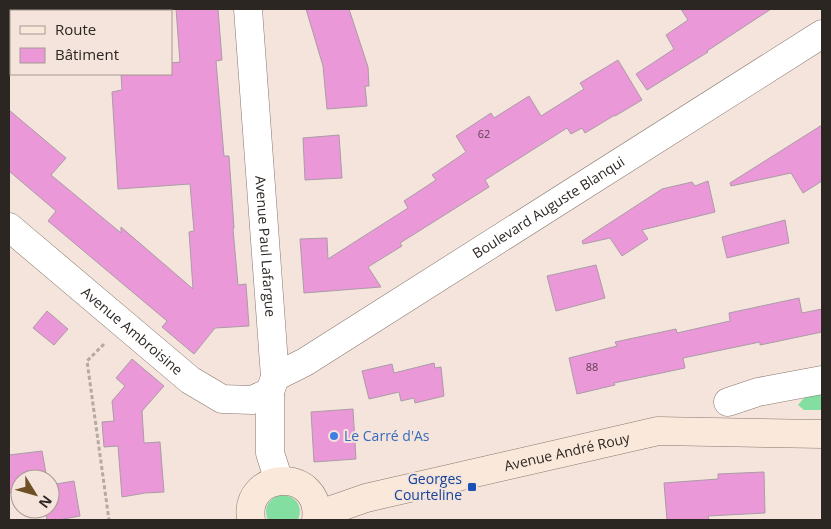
<svg xmlns="http://www.w3.org/2000/svg" width="831" height="529" font-family="'Open Sans',sans-serif">
	<style>
		.green { fill: #82dfa1 }
		.building { fill: #ea98d8; stroke: #aa9ca6 }
		.lines { fill: none; stroke-linecap: round; stroke-linejoin: round }
		.minor-casing { stroke: #86776f; stroke-width: 29 }
		.tertiary-casing { stroke: #86776f; stroke-width: 29 }
		.secondary-casing { stroke: #86776f; stroke-width: 29 }
		.path { stroke: #b6a9a1; stroke-width: 3; stroke-dasharray: 4 2.5; stroke-linecap: butt }
		.minor { stroke: #fff; stroke-width: 28 }
		.tertiary { stroke: #fff; stroke-width: 28 }
		.secondary { stroke: #fae9da; stroke-width: 28 }
		.shop-dot { fill: #3f7fe0; stroke: #f5e4db; stroke-width: 2 }
		.transit-dot { fill: #1a4fb4; stroke: #f5e4db; stroke-width: 2 }
		.labels { text-anchor: middle; stroke-width: 4; stroke-linejoin: round; paint-order: stroke }
		.number-label { font-size: 11px; fill: #5c4250 }
		.street-label { font-size: 14px; fill: #2c2622; stroke: #f5e4db }
		.shop-label { font-size: 14px; fill: #366cbe; stroke: #f5e4db; text-anchor: start }
		.transit-label { font-size: 14px; fill: #164399; stroke: #f5e4db; text-anchor: end }
	</style>
	<rect width="100%" height="100%" fill="#f5e4db"/>
	<path class="green" d="M822,394V410H804L798,405L805,397Z
		M280,495C295,495 304,505 298,520H268C263,509 268,499 280,495Z"/>
	<path class="building" d="M176,9H218L222,60L216,61L224,156H229L234,228L233,229L238,285L246,284L249,326L215,328L194,354L162,327L167,321L48,221L56,211L9,171V110L66,158L51,175L121,233V227L193,289L189,232L194,231L190,184L118,189L112,92L122,90L121,74H171V63L180,62Z
		M306,9H349L368,67L369,86H365L367,106L327,109L323,66Z
		M681,9H771L707,51L708,52L647,90L636,74L674,49L666,35L688,20Z
		M618,60L642,100L615,116V115L585,133L582,128L571,134L567,128L485,180L489,187L400,243L402,246L368,267L381,287L304,293L300,239L327,238L328,259L408,208L404,201L436,180L432,175L466,152L456,136L491,113L494,118L529,96L541,116L584,89L580,83Z
		M822,125V181L803,193L791,173L731,186L730,183Z
		M339,135L342,178L305,180L303,138Z
		M708,181L715,212L642,230L648,239L622,256L610,238L583,244L582,241L662,189L692,182L695,186Z
		M785,220L789,243L727,258L722,237Z
		M596,265L605,298L556,311L547,276Z
		M799,298L802,313L822,309V332L760,345V342L683,358L685,368L614,383L615,385L577,394L569,358L617,346L615,342L676,329L677,333L730,321L729,313Z
		M47,311L68,329L54,345L33,328Z
		M132,359L164,386L142,411L144,443L160,442L164,492L145,493L122,497L118,446L104,447L102,422L114,421L112,401L125,386L116,378Z
		M434,363L435,368L441,367L444,396L415,403L414,398L401,401L399,392L369,399L362,371L392,364L394,373Z
		M353,409L356,459L314,462L311,412Z
		M42,451L47,479H20V491L9,493V455Z
		M764,472L765,513L708,516L709,520H667L664,483L718,479V474Z
		M74,481L80,516L58,520H47L45,510L28,512L27,509H50V485Z"/>
	<g class="lines">
		<defs>
			<g id="minor">
				<path id="s1" d="M9,227L190,380L222,399L252,400L270,392"/>
				<path id="s2" d="M275,377L305,362L822,34"/>
			</g>
			<g id="tertiary">
				<path id="s3" d="M248,9L275,377L270,392V453L279,481"/>
				<path d="M728,402L758,392L822,380"/>
			</g>
			<g id="secondary">
				<path id="s4" d="M317,515L366,498L658,431L822,434"/>
				<path d="M251,520C243,469 323,467 316,520"/>
			</g>
		</defs>
		<use href="#minor" class="minor-casing"/>
		<use href="#tertiary" class="tertiary-casing"/>
		<use href="#secondary" class="secondary-casing"/>
		<path class="path" d="M104,344L87,361L109,520"/>
		<use href="#minor" class="minor"/>
		<use href="#tertiary" class="tertiary"/>
		<use href="#secondary" class="secondary"/>
	</g>
	<circle class="shop-dot" cx="334" cy="436" r="5"/>
	<rect class="transit-dot" x="467" y="482" width="10" height="10" rx="2.5"/>
	<g class="labels">
		<g class="number-label">
			<text x="484" y="138">62</text>
			<text x="592" y="371">88</text>
		</g>
		<g class="street-label">
			<text dy="5" stroke="none"><textPath href="#s2" startOffset="322">Boulevard Auguste Blanqui</textPath></text>
			<text dy="5" stroke="none"><textPath href="#s3" startOffset="238">Avenue Paul Lafargue</textPath></text>
			<text dy="5" stroke="none"><textPath href="#s1" startOffset="161">Avenue Ambroisine</textPath></text>
			<text dy="5" stroke="none"><textPath href="#s4" startOffset="258">Avenue André Rouy</textPath></text>
		</g>
		<g class="shop-label">
			<text x="344" y="441">Le Carré d'As</text>
		</g>
		<g class="transit-label">
			<text x="462" y="484">Georges<tspan x="462" dy="16">Courteline</tspan></text>
		</g>
	</g>
	<rect width="831" height="529" fill="none" stroke="#2c2622" stroke-width="20"/>
	<rect x="10" y="10" width="162" height="65" fill="#f5e4db" stroke="#a59891"/>
	<rect x="20" y="26" width="25" height="8" fill="#fae9da" stroke="#a59891"/>
	<text x="55" y="35" font-size="15" fill="#2c2622">Route</text>
	<rect x="20" y="48" width="25" height="15" fill="#ea98d8" stroke="#a59891"/>
	<text x="55" y="60" font-size="15" fill="#2c2622">Bâtiment</text>
	<g transform="translate(35 494) rotate(127)"><circle r="24" fill="#f5e4db" stroke="#a59891"/>
	<path d="M0-4L9 19L0 12L-9 19Z" fill="#6e5025"/>
	<text y="-8" font-size="14" font-weight="bold" text-anchor="middle" fill="#2c2622">N</text>
	</g>
</svg>
